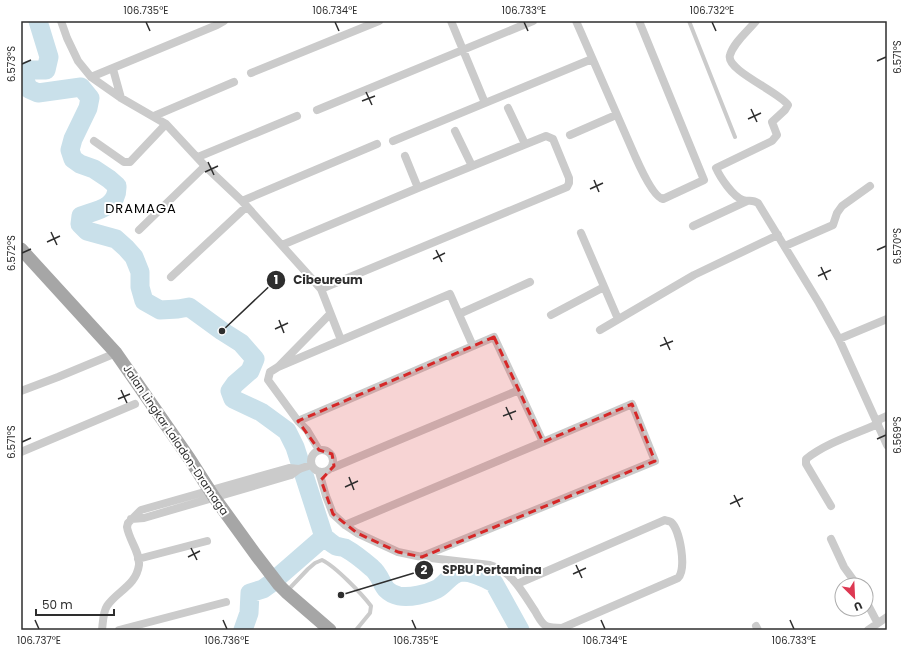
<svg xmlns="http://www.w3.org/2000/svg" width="908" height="651" font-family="Poppins,sans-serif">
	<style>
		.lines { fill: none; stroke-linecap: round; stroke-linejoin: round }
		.river { stroke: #c9e0ea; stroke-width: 19 }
		.lane { stroke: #cbcbcb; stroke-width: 4 }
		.street { stroke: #cbcbcb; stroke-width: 8 }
		.primary { stroke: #a6a6a6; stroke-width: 13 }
		.marked { fill: #d62828; fill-opacity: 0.2; stroke: #d62828; stroke-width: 3; stroke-dasharray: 8 5; stroke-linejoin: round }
		.ticks { fill: none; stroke: #2e2e2e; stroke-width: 1.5 }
		.labels { text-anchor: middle; stroke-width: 4; stroke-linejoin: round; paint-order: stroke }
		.street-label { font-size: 11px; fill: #2e2e2e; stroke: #fff }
		.quarter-label { font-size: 13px; letter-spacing: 1px; fill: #000; stroke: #fff }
		.leader { fill: none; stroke: #2e2e2e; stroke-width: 1.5 }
		.callout-dot { fill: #2e2e2e; stroke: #fff; stroke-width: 1.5 }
		.mark-label { font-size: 12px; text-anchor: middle; font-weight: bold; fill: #fff }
		.callout-label { font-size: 12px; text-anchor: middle; font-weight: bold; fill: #2e2e2e; stroke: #fff; stroke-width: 4; stroke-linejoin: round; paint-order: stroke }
		.neatline { fill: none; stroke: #2e2e2e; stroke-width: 1.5 }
		.ticks-label { font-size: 10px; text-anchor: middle; fill: #2e2e2e }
	</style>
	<rect width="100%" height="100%" fill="#fff"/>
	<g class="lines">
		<path class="river" d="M38,21L49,57L46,70H29L24,79L29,89L38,93L81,87L90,98L88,108L73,139L70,150L73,159L80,164L94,169L109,179L117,186C118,207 98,210 81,216L80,224L87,231L116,239L126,248L134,257L140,272V287L144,301L160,310L178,309L189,307L222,331L241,343L255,359L250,371L235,384L230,391L233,399L261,412L287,431L295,447L324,537C328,540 332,544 336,546C339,547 342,547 345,548C354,553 364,561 372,568C384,578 380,592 399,596C410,598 427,594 437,589C446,584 451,573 462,572C473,572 485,578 494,583L520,630
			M243,630L249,613L250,593L263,589L270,584L324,537"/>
		<path class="lane" d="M689,21L735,137
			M288,590L308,569L315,563L322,560C335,566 362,594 371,606L370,613L356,630"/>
		<path class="street" d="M61,21L67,38L78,61L91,77L121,98L166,124L205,166L242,201L321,289L341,340
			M451,21L485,103
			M576,21L635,156C639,165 653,197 663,199L704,180L639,21
			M756,21C748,31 734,42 730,55C725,70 780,92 788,105L785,110L772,122L777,135L772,141L716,168C720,177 733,197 743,200C749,202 752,199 758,203L819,303L839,339L887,445
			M113,69L121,98
			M251,73L379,21
			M91,77L217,25L224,21
			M508,108L525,144
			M317,110L533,21
			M154,116L234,82
			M455,131L472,166
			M570,135L616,115
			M94,141L124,162H130L166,124
			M393,141L592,59
			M405,156L418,188
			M198,157L297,116
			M242,201L377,144
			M693,226L747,201
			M139,230L205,166
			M581,233L618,319
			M282,245L418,188L546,136L553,139L569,178V183L567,187L321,289
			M785,246L833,225L837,213L842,206L870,186
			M171,277L246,207
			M459,314L530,282
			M551,315L604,287
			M600,330L694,275L778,235
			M839,339L887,319
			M278,367L450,294L473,346
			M21,391L58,377L116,353
			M298,421L494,337L543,442
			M876,421L887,416
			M311 461a11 11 0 1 1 22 0a11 11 0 1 1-22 0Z
			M319,450L307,430L298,421L268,380L270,372L278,367L330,314
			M21,452L135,404
			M332,468L519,390
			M319,472L326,496L333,514L345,525L357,533L398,552L422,557L490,565C512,571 523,593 535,611C538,616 541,623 546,626C551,628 557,628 562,628L678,578C687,569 680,530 671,522C669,521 667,521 665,520L517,584
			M831,506L806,464V459C826,443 855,434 878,424
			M131,519L144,518L291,475L299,469L311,465
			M345,525L543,442L632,404L655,461L423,556
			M831,539L844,567L857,585
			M138,559L207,541
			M866,601L877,622
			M756,626L758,630
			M102,630C103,622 103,612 107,606C117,591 136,586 139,565C140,552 129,540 127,527L128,523L141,510L289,468L299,469
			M119,630L226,602
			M868,630L887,617"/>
		<path class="primary" d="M21,249L116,353L189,458L214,497L256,555L279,585L286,592L330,630"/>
	</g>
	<path class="marked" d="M494,337L543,442L632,404L655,461L422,557L398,552L357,533L333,514L321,480L334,466L332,454L319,450L298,421Z"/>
	<path class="ticks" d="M146,22L150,31M335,22L339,31M524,22L528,31M712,22L716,31M877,61L886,57M22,64L31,60M366,92L372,105M362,101L375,96M751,109L757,122M748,119L761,113M208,162L214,175M205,172L218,166M594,180L599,192M590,189L603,183M51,232L57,245M47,242L60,236M436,250L442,262M877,250L886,246M22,253L31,249M433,259L445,253M821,267L827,280M818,276L831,270M279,320L284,333M275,329L288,323M664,337L670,350M660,346L673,341M121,390L127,403M118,399L130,394M506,407L512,420M503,416L516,411M877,439L886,435M22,442L31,438M349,477L354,490M345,487L358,481M734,495L740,507M730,504L743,498M191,548L197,560M188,557L200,551M576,565L582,578M573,574L586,568M35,620L39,629M223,620L227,629M412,620L416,629M601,620L605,629M790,620L794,629"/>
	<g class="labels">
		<g class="street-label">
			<text transform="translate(176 440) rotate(56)" y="4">Jalan Lingkar Laladon-Dramaga</text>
		</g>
		<g class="quarter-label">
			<text x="141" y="213">DRAMAGA</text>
		</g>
	</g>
	<path class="leader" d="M222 331L276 280M341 595L424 570"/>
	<g class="callout-dot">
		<circle cx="222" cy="331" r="4"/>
		<circle cx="341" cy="595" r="4"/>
		<circle cx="276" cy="280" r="10"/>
		<circle cx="424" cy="570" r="10"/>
	</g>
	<g class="mark-label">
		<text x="276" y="284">1</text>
		<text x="424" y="574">2</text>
	</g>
	<g class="callout-label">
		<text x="328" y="284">Cibeureum</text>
		<text x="492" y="574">SPBU Pertamina</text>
	</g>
	<rect width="908" height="651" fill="none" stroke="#ffffff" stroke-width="44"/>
	<g transform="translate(854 597) rotate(156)"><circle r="19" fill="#ffffff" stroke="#ababab"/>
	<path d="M0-3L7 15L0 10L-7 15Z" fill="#dd3852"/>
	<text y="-6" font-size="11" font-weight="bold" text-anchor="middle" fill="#2e2e2e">U</text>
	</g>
	<path d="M36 609v6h78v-6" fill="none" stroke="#2e2e2e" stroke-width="2"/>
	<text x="42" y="609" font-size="12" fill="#2e2e2e" stroke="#ffffff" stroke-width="3" paint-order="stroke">50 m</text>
	<rect x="22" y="22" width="864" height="607" class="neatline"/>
	<g class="ticks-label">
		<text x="146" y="14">106.735°E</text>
		<text x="335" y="14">106.734°E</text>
		<text x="524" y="14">106.733°E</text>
		<text x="712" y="14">106.732°E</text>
		<text transform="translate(897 57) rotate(-90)" y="4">6.571°S</text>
		<text transform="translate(11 64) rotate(-90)" y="4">6.573°S</text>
		<text transform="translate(897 246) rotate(-90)" y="4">6.570°S</text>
		<text transform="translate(11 253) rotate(-90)" y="4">6.572°S</text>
		<text transform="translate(897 435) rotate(-90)" y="4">6.569°S</text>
		<text transform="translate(11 442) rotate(-90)" y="4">6.571°S</text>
		<text x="39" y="644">106.737°E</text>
		<text x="227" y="644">106.736°E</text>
		<text x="416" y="644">106.735°E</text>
		<text x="605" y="644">106.734°E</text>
		<text x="794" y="644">106.733°E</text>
	</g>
</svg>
